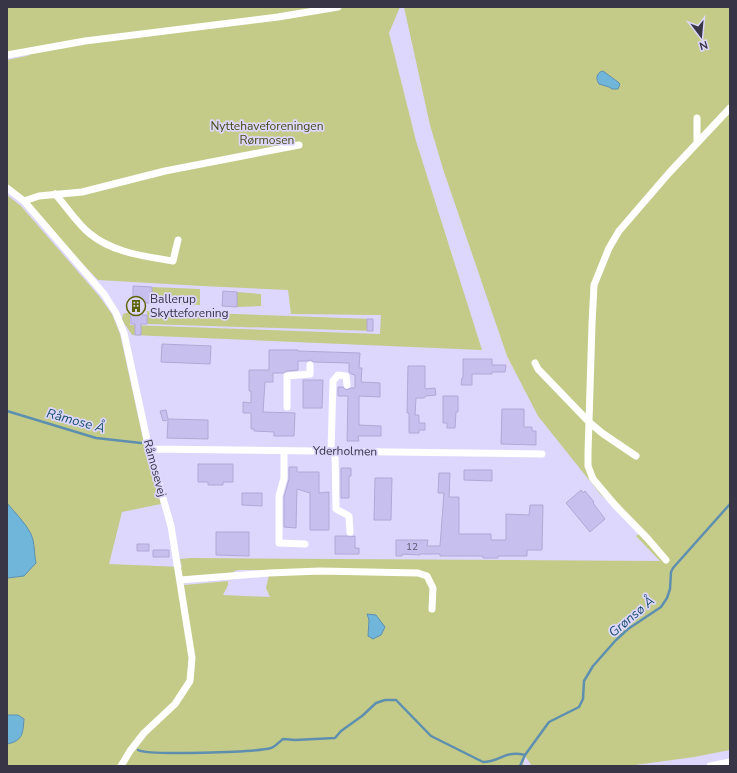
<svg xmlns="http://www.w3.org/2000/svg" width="737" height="773" font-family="'Nunito Sans',sans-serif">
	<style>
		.green { fill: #c4cb88; fill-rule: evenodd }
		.water { fill: #70b6db; stroke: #5f8faf }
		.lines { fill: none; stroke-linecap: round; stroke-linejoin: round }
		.stream { stroke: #5f8faf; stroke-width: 2.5 }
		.building { fill: #c7bfed; stroke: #b1a8d6 }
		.minor { stroke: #fff; stroke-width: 7 }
		.labels { text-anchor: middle; stroke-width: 3.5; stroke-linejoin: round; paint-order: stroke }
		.number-label { font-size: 10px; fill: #5c5870 }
		.park-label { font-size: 12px; fill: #464a18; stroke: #ddd7fd }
		.poi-label { font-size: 12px; fill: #383547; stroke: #ddd7fd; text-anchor: start }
		.street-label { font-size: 12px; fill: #383547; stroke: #ddd7fd }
		.water-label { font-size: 13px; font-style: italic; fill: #174e69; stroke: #ddd7fd }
	</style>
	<rect width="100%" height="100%" fill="#ddd7fd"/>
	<path class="green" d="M7,7H311L312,9L326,7H400L389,33L416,141L482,350L132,335L122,320L123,314L130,312V325L380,334L381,315L291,314L288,290L202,286L98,280L7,184V60L31,55L7,56Z
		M404,7H730V750L694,757L628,766H532L525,756L523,766H7V195L21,206L99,296L112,314L120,334L145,448L161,504L122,512L109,564L182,567L180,559L190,558L660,561L636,536L642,532L601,495L538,416L507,356L443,169L430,125ZM237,570H270L266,588L270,597L223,595L228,585V581L184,585L185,576L224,577Z
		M152,287L200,289V305L151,303Z
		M237,292L261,294V306L237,307Z
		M147,311L373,319V331L147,324Z"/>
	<path class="water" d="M603,71L618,82L620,84L618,89H612L609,87L599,84C596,79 596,76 600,72Z
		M7,503C15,513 25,522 31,534C35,543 34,553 36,563L24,576L8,578L7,575Z
		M367,614L376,615L385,627L381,635L373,639L368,636L369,620Z
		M7,715H18L24,719C23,733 23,741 7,744Z"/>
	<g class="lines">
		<path class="stream" d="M7,411L96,438L141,443
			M138,750C149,756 256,752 271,748C275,747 279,742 283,739L295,740L335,738L341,731L362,716L376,703L385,700H396L431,736L483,762C500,762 504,750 525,755
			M520,766L525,755L549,722L579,707L583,699L584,681L593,666L616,640L628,629L661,607L667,598L670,589L671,572L673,568L730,504"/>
	</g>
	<path class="building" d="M133,286L152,287V303H142V315H147V324H141V335H135V324H131L130,301H133Z
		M223,291L237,292V307L222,306Z
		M367,319H373V331H367Z
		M162,344L211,346L210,364L161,362Z
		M269,350H298V351L360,353L359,368H362L361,382L380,383V397L359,396V425L381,426V436H358L359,441H347L348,396H338V387H343L347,390L351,388H355V375L351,374L349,372V363L314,362L310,360L307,361H298V370L287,371L283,373H273V382H265L263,412L295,413L294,436H274V432L254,431V429H251V413H243V402L251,403V391H249V370H269Z
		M463,359H492V365H506L505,372H492V374H472V385H461L462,378H463Z
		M408,366H425V389L435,388L436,395L426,396L424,398H416L415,415H419V423H425V430H419V433H409V413H407Z
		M303,380H323L322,408H303Z
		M443,396H458V412H456L455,428H447V423H443Z
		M502,409H524V427H532V431H536V445L501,444Z
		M166,410L168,419L208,420V439L167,438L168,420L163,421L160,411Z
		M198,464H233V482H223V485H208V482H198Z
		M289,467H297V472H319V493L329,492V530H310V493L297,489L296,528L284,527V497L289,479Z
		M341,468H351V476H349V498H341Z
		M464,470H492V481L464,480Z
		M439,473H450L449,497H459V534H491V540H506V514L529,515L530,505H543L542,550H527V556H498V558H483V556H440V554H420V555L402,554V556H396V540H428L427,546H440L444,493H438Z
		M375,478H392L391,520H374Z
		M581,490L583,493L585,491L594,502L593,503L605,519L590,532L566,503Z
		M242,493H262V506L242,505Z
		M216,532H249V556L216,555Z
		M335,536H347L350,537L355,536V548H359V554H335Z
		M137,544H149V551H137Z
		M153,550H169V557H153Z"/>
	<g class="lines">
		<path class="minor" d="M7,55L85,41L278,17L338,7
			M697,118V143
			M7,188L24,201L104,294L116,313L124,333L149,449L171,526L192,658L190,681L175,704L144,733L130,751L121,766
			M55,194C66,206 77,223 89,233C113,253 144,256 173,261L178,240
			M24,201L39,196L82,192L165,171L299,145
			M535,363L538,369L589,422L602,433L636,456
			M287,407V376L310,374V365
			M149,449L542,454
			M284,451V478L279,496V543L305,544
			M331,451L333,381L338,375L346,376L347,385
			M335,451L336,509L349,516L350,532
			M666,560L648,539L615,505L593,479L588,466V453L592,324L594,285L609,248L619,231L669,173L730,108
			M180,580L269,573L320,571L418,573L427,576L433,588L432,609
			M710,766L730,762"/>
	</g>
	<defs>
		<symbol id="building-ring" viewBox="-11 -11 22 22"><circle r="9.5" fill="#ddd7fd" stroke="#5d6300" stroke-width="1.5"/><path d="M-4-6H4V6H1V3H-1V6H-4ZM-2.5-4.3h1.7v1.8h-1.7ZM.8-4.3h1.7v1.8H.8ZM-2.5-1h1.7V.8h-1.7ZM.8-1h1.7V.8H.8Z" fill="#5d6300"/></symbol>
	</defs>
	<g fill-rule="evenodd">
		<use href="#building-ring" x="125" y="295" width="22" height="22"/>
	</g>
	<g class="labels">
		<g class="number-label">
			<text x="412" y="550">12</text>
		</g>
		<g class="park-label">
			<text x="267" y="130">Nyttehaveforeningen<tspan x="267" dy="14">Rørmosen</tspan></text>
		</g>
		<g class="poi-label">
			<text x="150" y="303">Ballerup<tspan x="150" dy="14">Skytteforening</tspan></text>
		</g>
		<g class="street-label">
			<text transform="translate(345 451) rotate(1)" y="4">Yderholmen</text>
			<text transform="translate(155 468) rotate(75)" y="4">Råmosevej</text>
		</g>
		<g class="water-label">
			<text transform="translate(76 420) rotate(15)" y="5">Råmose Å</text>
			<text transform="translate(631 616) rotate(-40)" y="5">Grønsø Å</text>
		</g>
	</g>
	<rect width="737" height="773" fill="none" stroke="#383547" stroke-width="16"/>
	<g transform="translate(701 36) rotate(164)" stroke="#ddd7fd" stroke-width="3" paint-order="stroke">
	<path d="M0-3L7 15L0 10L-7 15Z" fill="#383547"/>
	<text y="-6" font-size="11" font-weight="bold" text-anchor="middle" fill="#383547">N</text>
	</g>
</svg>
